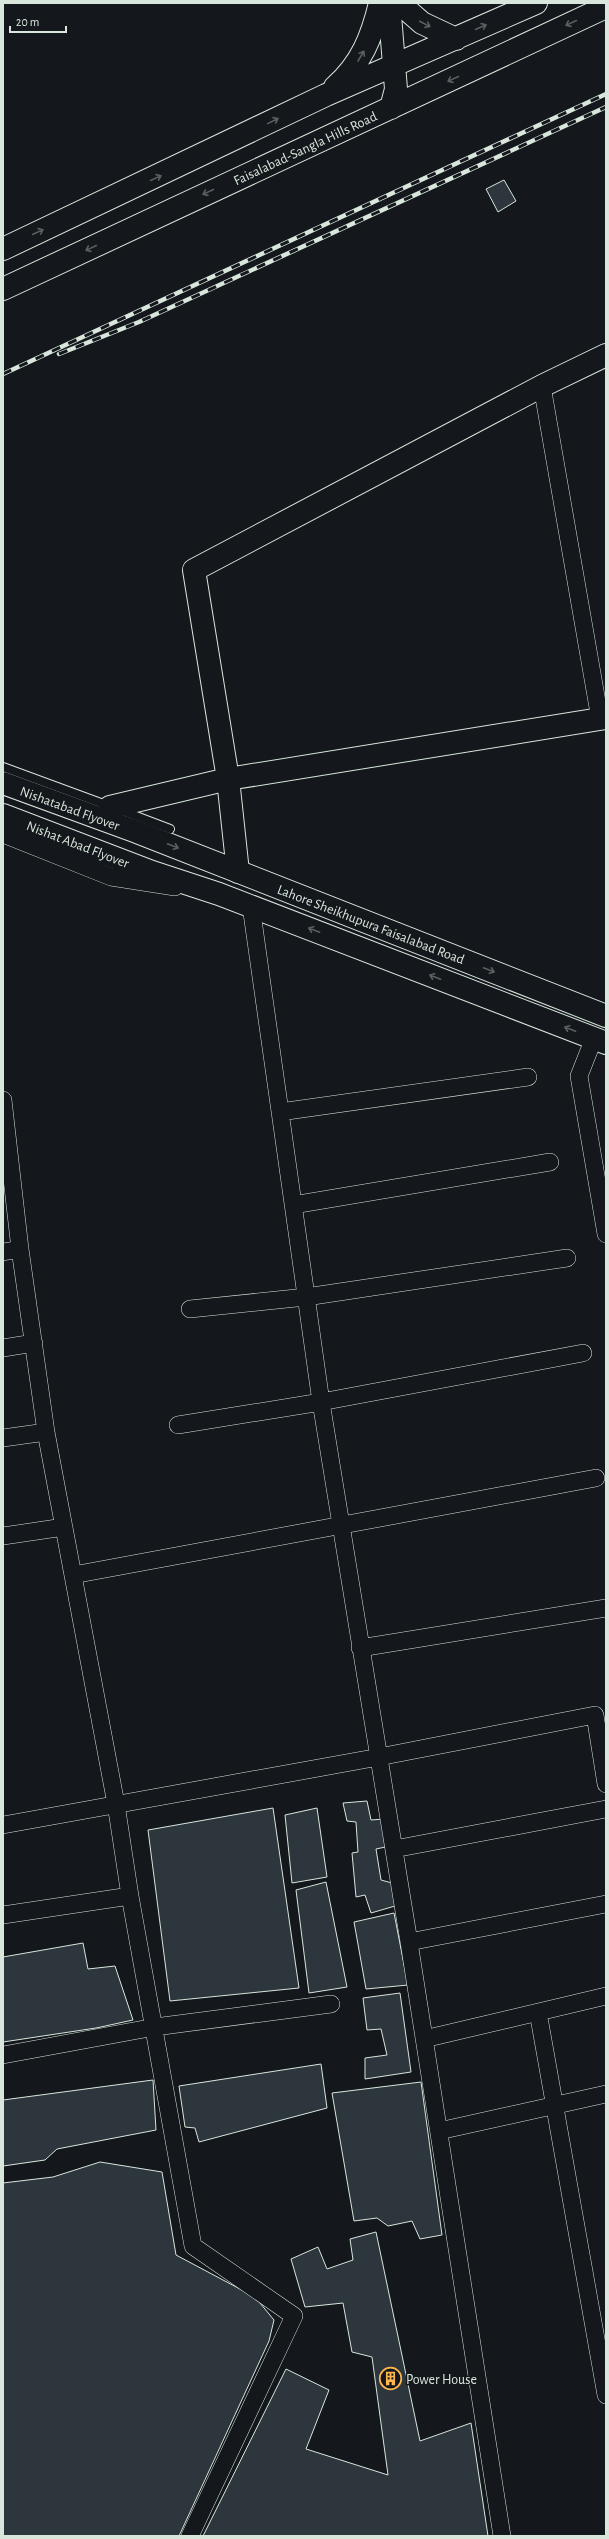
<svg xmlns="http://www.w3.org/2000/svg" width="609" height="2539" font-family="'Alegreya Sans',sans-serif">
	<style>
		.building { fill: #2c363c; stroke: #d8e6dc }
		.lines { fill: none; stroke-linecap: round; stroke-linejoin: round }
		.lane-casing { stroke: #d8e6dc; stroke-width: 10 }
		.street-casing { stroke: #d8e6dc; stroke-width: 18 }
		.secondary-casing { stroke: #d8e6dc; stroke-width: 24 }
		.highway-casing { stroke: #d8e6dc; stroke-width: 24 }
		.lane { stroke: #14181c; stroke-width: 8 }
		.street { stroke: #14181c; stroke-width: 17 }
		.secondary { stroke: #14181c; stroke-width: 22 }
		.highway { stroke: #14181c; stroke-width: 22 }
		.rail-casing { stroke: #d8e6dc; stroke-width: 4.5 }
		.rail { stroke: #14181c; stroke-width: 3; stroke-dasharray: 9; stroke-linecap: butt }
		.oneway { stroke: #59605f }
		.labels { text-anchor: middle; stroke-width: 3; stroke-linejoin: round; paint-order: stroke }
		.street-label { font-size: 14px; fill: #d8e6dc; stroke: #14181c }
		.poi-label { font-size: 14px; fill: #d8e6dc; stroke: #14181c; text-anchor: start }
	</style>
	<rect width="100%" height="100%" fill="#14181c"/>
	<path class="building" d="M504,180L516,201L498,212L486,189Z
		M367,1801L371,1820L384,1819L390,1846L376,1849L381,1880L392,1883L395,1906L371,1913L365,1895L356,1897L352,1853L358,1852L356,1822L347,1821L343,1803Z
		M273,1808L299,1988L170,2001L148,1830Z
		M317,1808L327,1877L292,1883L285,1815Z
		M326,1882L347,1987L309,1993L296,1890Z
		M394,1913L408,1985L366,1989L354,1922Z
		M83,1943L88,1969L115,1966L133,2020L96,2028L3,2042V1957Z
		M400,1993L411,2072L365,2079V2058L387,2055L381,2029L367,2030L363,1998Z
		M321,2064L327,2108L199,2142L195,2128L185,2127L179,2086Z
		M153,2080L156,2130L57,2149L45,2160L3,2166V2100Z
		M421,2082L442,2235L420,2239L412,2221L388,2226L377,2218L354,2221L332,2093Z
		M100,2162L162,2172L176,2255L255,2297L274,2320L269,2341L179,2536H3V2183L53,2177Z
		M376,2232L420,2441L471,2423L488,2536H203L286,2369L329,2390L306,2449L388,2475L372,2357L352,2352L343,2303L305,2307L291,2259L318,2247L327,2269L353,2260L350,2239Z"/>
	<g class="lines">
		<defs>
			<path id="lane" d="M3,767L109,806
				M120,810L170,829"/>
			<path id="street" d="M542,386L600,719
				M3,834L111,877L175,887
				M251,906L321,1402L409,1942L502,2536
				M594,1038L579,1076L606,1234
				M3,1100L20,1249L46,1432L116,1804L130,1896L193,2246L294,2316L190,2536
				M280,1112L528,1077
				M293,1205L550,1162
				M3,1252L20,1249
				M190,1309L306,1297L567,1258
				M3,1348L34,1343
				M178,1425L321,1402L583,1353
				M3,1438L46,1432
				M3,1536L64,1527
				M73,1575L596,1478
				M360,1648L606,1608
				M3,1825L379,1757L595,1715L606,1784
				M394,1849L606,1809
				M3,1915L130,1896
				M409,1942L606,1904
				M538,2012L606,2395
				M424,2039L606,1996
				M3,2055L155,2027L331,2004
				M439,2131L606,2094"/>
			<path id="secondary" d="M389,3L396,89L391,108
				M399,3L422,23L456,39
				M335,87C361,64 372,37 380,3
				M3,249L326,95L536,3
				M3,289L606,7
				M110,807L228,779L606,718
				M238,872L228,779L194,570L542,386L606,355"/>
			<path id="highway" d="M3,783L137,832L606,1016
				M3,815L152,872L219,894L606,1043"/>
		</defs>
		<use href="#lane" class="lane-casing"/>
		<use href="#street" class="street-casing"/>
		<use href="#secondary" class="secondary-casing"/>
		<use href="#highway" class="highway-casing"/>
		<use href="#lane" class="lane"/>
		<use href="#street" class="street"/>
		<use href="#secondary" class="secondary"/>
		<use href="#highway" class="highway"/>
		<defs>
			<path id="rail" d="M59,354L139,322L606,107
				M3,374L606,94"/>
		</defs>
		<use href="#rail" class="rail-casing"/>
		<use href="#rail" class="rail"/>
	</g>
	<defs><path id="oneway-shaft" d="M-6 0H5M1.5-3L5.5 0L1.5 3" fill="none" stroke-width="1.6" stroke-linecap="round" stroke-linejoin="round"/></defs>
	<g class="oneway">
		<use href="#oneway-shaft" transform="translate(571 23) rotate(155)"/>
		<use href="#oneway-shaft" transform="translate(425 24) rotate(28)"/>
		<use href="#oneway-shaft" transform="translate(481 27) rotate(-24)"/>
		<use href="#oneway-shaft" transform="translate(361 56) rotate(-59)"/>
		<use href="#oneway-shaft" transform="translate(453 79) rotate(155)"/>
		<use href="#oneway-shaft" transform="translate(273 121) rotate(-26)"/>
		<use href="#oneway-shaft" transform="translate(156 178) rotate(-25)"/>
		<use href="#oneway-shaft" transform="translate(208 192) rotate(155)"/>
		<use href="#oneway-shaft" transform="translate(38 232) rotate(-25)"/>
		<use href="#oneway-shaft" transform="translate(91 248) rotate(155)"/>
		<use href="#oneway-shaft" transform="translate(173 846) rotate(21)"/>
		<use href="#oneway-shaft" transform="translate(314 930) rotate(-159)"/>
		<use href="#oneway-shaft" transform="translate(489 970) rotate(21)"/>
		<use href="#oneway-shaft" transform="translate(435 977) rotate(-159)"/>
		<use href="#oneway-shaft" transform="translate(570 1029) rotate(-159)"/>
	</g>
	<defs>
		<symbol id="building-ring" viewBox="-11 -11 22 22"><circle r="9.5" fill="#14181c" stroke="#ffb74d" stroke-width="1.5"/><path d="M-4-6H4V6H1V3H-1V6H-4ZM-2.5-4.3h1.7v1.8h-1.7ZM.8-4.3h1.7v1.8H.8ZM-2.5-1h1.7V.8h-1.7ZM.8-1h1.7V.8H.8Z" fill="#ffb74d"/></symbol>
	</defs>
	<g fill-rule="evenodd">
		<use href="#building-ring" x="378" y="2366" width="25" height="25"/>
	</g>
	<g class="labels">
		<g class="street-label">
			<text transform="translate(305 148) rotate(-25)" y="5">Faisalabad-Sangla Hills Road</text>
			<text transform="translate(70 808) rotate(20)" y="5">Nishatabad Flyover</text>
			<text transform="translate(78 844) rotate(21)" y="5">Nishat Abad Flyover</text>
			<text transform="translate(371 924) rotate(21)" y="5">Lahore Sheikhupura Faisalabad Road</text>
		</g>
		<g class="poi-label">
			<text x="406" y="2384">Power House</text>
		</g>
	</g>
	<rect width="609" height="2539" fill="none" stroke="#d8e6dc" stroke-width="8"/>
	<path d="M10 26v6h56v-6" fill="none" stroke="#d8e6dc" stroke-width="2"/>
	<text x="16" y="26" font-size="12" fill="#d8e6dc" stroke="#14181c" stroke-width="3" paint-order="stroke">20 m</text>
</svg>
